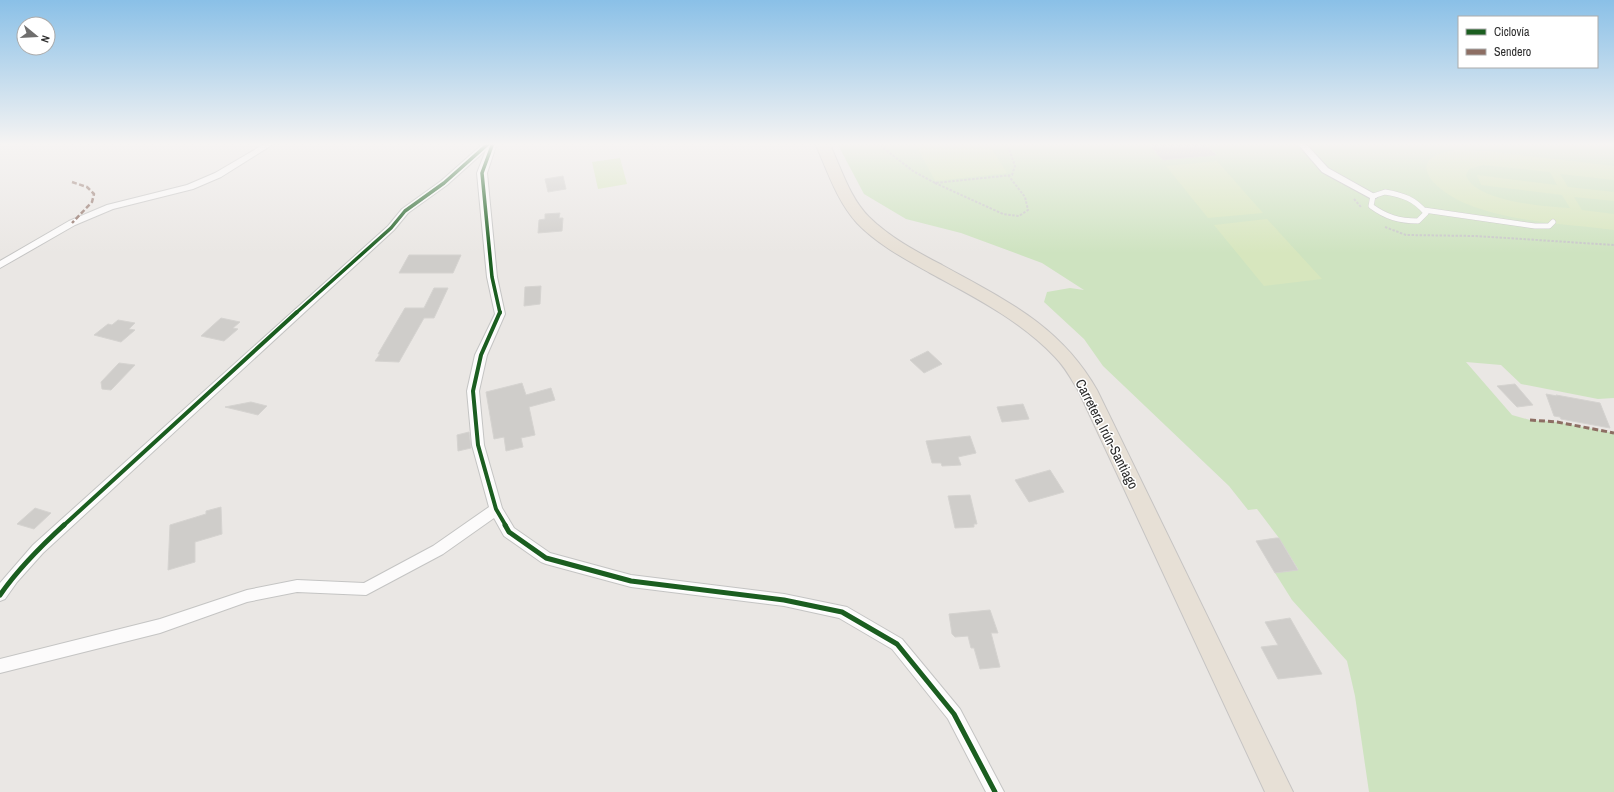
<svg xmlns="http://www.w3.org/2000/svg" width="1614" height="792" font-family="'Archivo Narrow',sans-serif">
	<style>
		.green { fill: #cee3c0 }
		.pitch { fill: #d7e6be; fill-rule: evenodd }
		.building { fill: #cfcdca; stroke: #d5d3d0 }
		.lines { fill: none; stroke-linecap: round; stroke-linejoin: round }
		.service-casing { stroke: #c4c4c3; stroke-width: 6 }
		.minor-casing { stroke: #c4c4c3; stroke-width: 2 }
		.trunk-casing { stroke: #c6c4c3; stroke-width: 2 }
		.path { stroke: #c8c8c8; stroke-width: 2; stroke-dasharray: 2.5 1.5; stroke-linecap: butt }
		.service { stroke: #fcfbfb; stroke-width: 5 }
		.minor { fill: #fcfbfb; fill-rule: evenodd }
		.trunk { fill: #e7e0d6; fill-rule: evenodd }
		.quiet-far1 { stroke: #8d6e63; stroke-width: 2.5; stroke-dasharray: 5 2.5; stroke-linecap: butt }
		.quiet { stroke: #8d6e63; stroke-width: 3; stroke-dasharray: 6 3; stroke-linecap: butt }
		.cycleway-far2-casing { stroke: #fff; stroke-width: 5.5 }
		.cycleway-far1-casing { stroke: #fff; stroke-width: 6 }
		.cycleway-casing { stroke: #fff; stroke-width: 8 }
		.cycleway-far2 { stroke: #1b5e20; stroke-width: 3.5 }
		.cycleway-far1 { stroke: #1b5e20; stroke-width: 4 }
		.cycleway { stroke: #1b5e20; stroke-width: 5 }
		.labels { text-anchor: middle; stroke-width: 3; stroke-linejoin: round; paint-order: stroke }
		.street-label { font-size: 14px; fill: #2d2d2d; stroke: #fff }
	</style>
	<rect width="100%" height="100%" fill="#eae7e4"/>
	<path class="green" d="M837,143H1614V398L1598,399L1521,384L1501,365L1466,362L1512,415L1530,420L1557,422L1614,433V792H1369L1355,696L1347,661L1292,600L1275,573L1298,569L1279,538L1257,509L1248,510L1229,486L1103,366L1084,339L1044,302L1047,292L1070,288L1084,290L1042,263L961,233L906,219L864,194Z"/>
	<path class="pitch" d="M915,143H988L1007,173L935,181Z
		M1458,150L1486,151L1614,166V180L1560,174L1568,187L1614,192V201L1574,197L1582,210L1614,214V230C1569,224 1509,222 1467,204C1435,191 1399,157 1458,150ZM1483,165L1550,172L1557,185L1477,175L1481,185L1562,195L1570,208C1546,207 1473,201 1466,175L1469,169Z
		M620,158L627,184L598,189L592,162Z
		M1217,161L1263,213L1208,218L1166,166Z
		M1267,219L1322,279L1264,286L1214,225Z"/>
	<path class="building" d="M1148,143H1204L1216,155L1163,160Z
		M563,176L566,189L548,192L545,179Z
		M560,213L559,218H563L562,231L538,233L539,220L545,219V214Z
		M409,255H461L453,273H399Z
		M541,286L540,304L524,306L525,287Z
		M434,288H448L434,318H424L399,362L375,361L380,354H378L405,308H424Z
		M221,318L240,322L233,328L238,329L224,341L201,336Z
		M118,320L135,323L129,329L135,330L121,342L94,335L108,324L112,325Z
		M928,351L942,364L924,373L910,360Z
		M119,363L135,365L111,390L102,389L101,382Z
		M522,383L526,395L551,388L555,400L529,407L535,435L521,438L523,447L506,451L504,437L494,439L486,392Z
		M1515,384L1533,405L1517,407L1497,386Z
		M1546,394L1557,396L1556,395L1600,403L1610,428L1561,419L1560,417L1554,416Z
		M251,402L267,406L258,415L225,407Z
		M1023,404L1029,419L1002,422L997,407Z
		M469,432L471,448L458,451L457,435Z
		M970,436L976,453L958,457L961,465L942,466L941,463H932L926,441Z
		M1050,470L1064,492L1029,502L1015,480Z
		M970,495L977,524H974V527L955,528L948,496Z
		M221,507L222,534L195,542V562L168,570L170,525L206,514V511Z
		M35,508L51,513L34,529L17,524Z
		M1276,538H1279L1298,570L1275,573L1256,541Z
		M990,610L998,633H991L1000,667L980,669L974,648H971L968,636L955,637L952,634L949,614Z
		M1290,618L1322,674L1278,679L1261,647L1278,645L1265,622Z"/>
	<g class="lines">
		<defs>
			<path id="service" d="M1385,192C1403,195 1415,199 1426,213L1418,221C1399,221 1386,217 1371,206L1373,196Z
				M1424,210L1535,226H1549L1553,222"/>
			<path id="minor" d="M266,143H275L221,177L193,189L113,209L75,225L0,268V261L69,221L107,205L187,185L215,173Z
				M484,143H497L487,173L497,277L505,314L487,355L479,391L484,445L502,508L514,528L550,553L631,575L784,594L847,607L902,639L960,709L1004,792H986L948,719L892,649L839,618L784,606L631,587L546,564L541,562L504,536L494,518L443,554L366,595L297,592L247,602L160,633L0,673V659L160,619L247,590L297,580L364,583L433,546L489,507L472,445L467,391L475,355L495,314L487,277L477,173L486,150L447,185L408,213L394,230L43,553L17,582L5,599L0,601V583L33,545L388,226L402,209L441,181Z
				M1297,143H1305L1328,168L1378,196L1376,198H1370L1322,172Z"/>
			<path id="trunk" d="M815,143H829C841,167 849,197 869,217C889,237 917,252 942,265C1005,300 1060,325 1097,390L1293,792H1265L1079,392C1072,380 1065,367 1055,357C1020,320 974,297 930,273C905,259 877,244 857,223C837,201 827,170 815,143Z"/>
		</defs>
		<use href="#service" class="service-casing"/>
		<use href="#minor" class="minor-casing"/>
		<use href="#trunk" class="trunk-casing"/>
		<path class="path" d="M877,143L913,171L935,183L1012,175L1015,166L1007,143
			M935,183L1003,214L1019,216L1028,210L1025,197L1008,175
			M1354,199L1361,207
			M1385,227L1406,235L1476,236L1614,245"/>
		<use href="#service" class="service"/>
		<use href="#minor" class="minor"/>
		<use href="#trunk" class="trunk"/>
		<path class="quiet-far1" d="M72,182L87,187L94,194L92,202L72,223"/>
		<path class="quiet" d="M1530,420L1557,422L1614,433"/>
		<defs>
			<path id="cycleway-far2" d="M493,143L482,173L492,277L500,313
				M296,313L391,228L405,211L444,183L489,143"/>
			<path id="cycleway-far1" d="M500,312L481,355L473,391L478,445L496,509L506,526
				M63,526L297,312"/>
			<path id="cycleway" d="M505,525L509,532L546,558L631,581L784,600L842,612L897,644L954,714L995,792
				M0,595C18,569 40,547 64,525"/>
		</defs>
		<use href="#cycleway-far2" class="cycleway-far2-casing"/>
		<use href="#cycleway-far1" class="cycleway-far1-casing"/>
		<use href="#cycleway" class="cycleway-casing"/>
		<use href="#cycleway-far2" class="cycleway-far2"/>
		<use href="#cycleway-far1" class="cycleway-far1"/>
		<use href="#cycleway" class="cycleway"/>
	</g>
	<linearGradient id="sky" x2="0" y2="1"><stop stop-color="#8ac0e7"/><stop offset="0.57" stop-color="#f6f4f3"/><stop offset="1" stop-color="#f6f4f3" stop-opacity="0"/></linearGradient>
	<rect width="1614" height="253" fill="url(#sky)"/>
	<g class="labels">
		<g class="street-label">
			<text transform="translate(1107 434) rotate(63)" y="5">Carretera Irún-Santiago</text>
		</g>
	</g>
	<rect x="1458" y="16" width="140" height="52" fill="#ffffff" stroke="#ababab"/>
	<rect x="1466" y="29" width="20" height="6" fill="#1b5e20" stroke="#ababab"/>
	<text x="1494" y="36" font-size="12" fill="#2d2d2d">Ciclovía</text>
	<rect x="1466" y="49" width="20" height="6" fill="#8d6e63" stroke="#ababab"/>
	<text x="1494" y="56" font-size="12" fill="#2d2d2d">Sendero</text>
	<g transform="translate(36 36) rotate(108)"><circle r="19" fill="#ffffff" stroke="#ababab"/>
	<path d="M0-3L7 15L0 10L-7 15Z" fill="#6f6e6d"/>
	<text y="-6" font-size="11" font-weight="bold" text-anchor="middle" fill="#2d2d2d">N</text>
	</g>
</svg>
